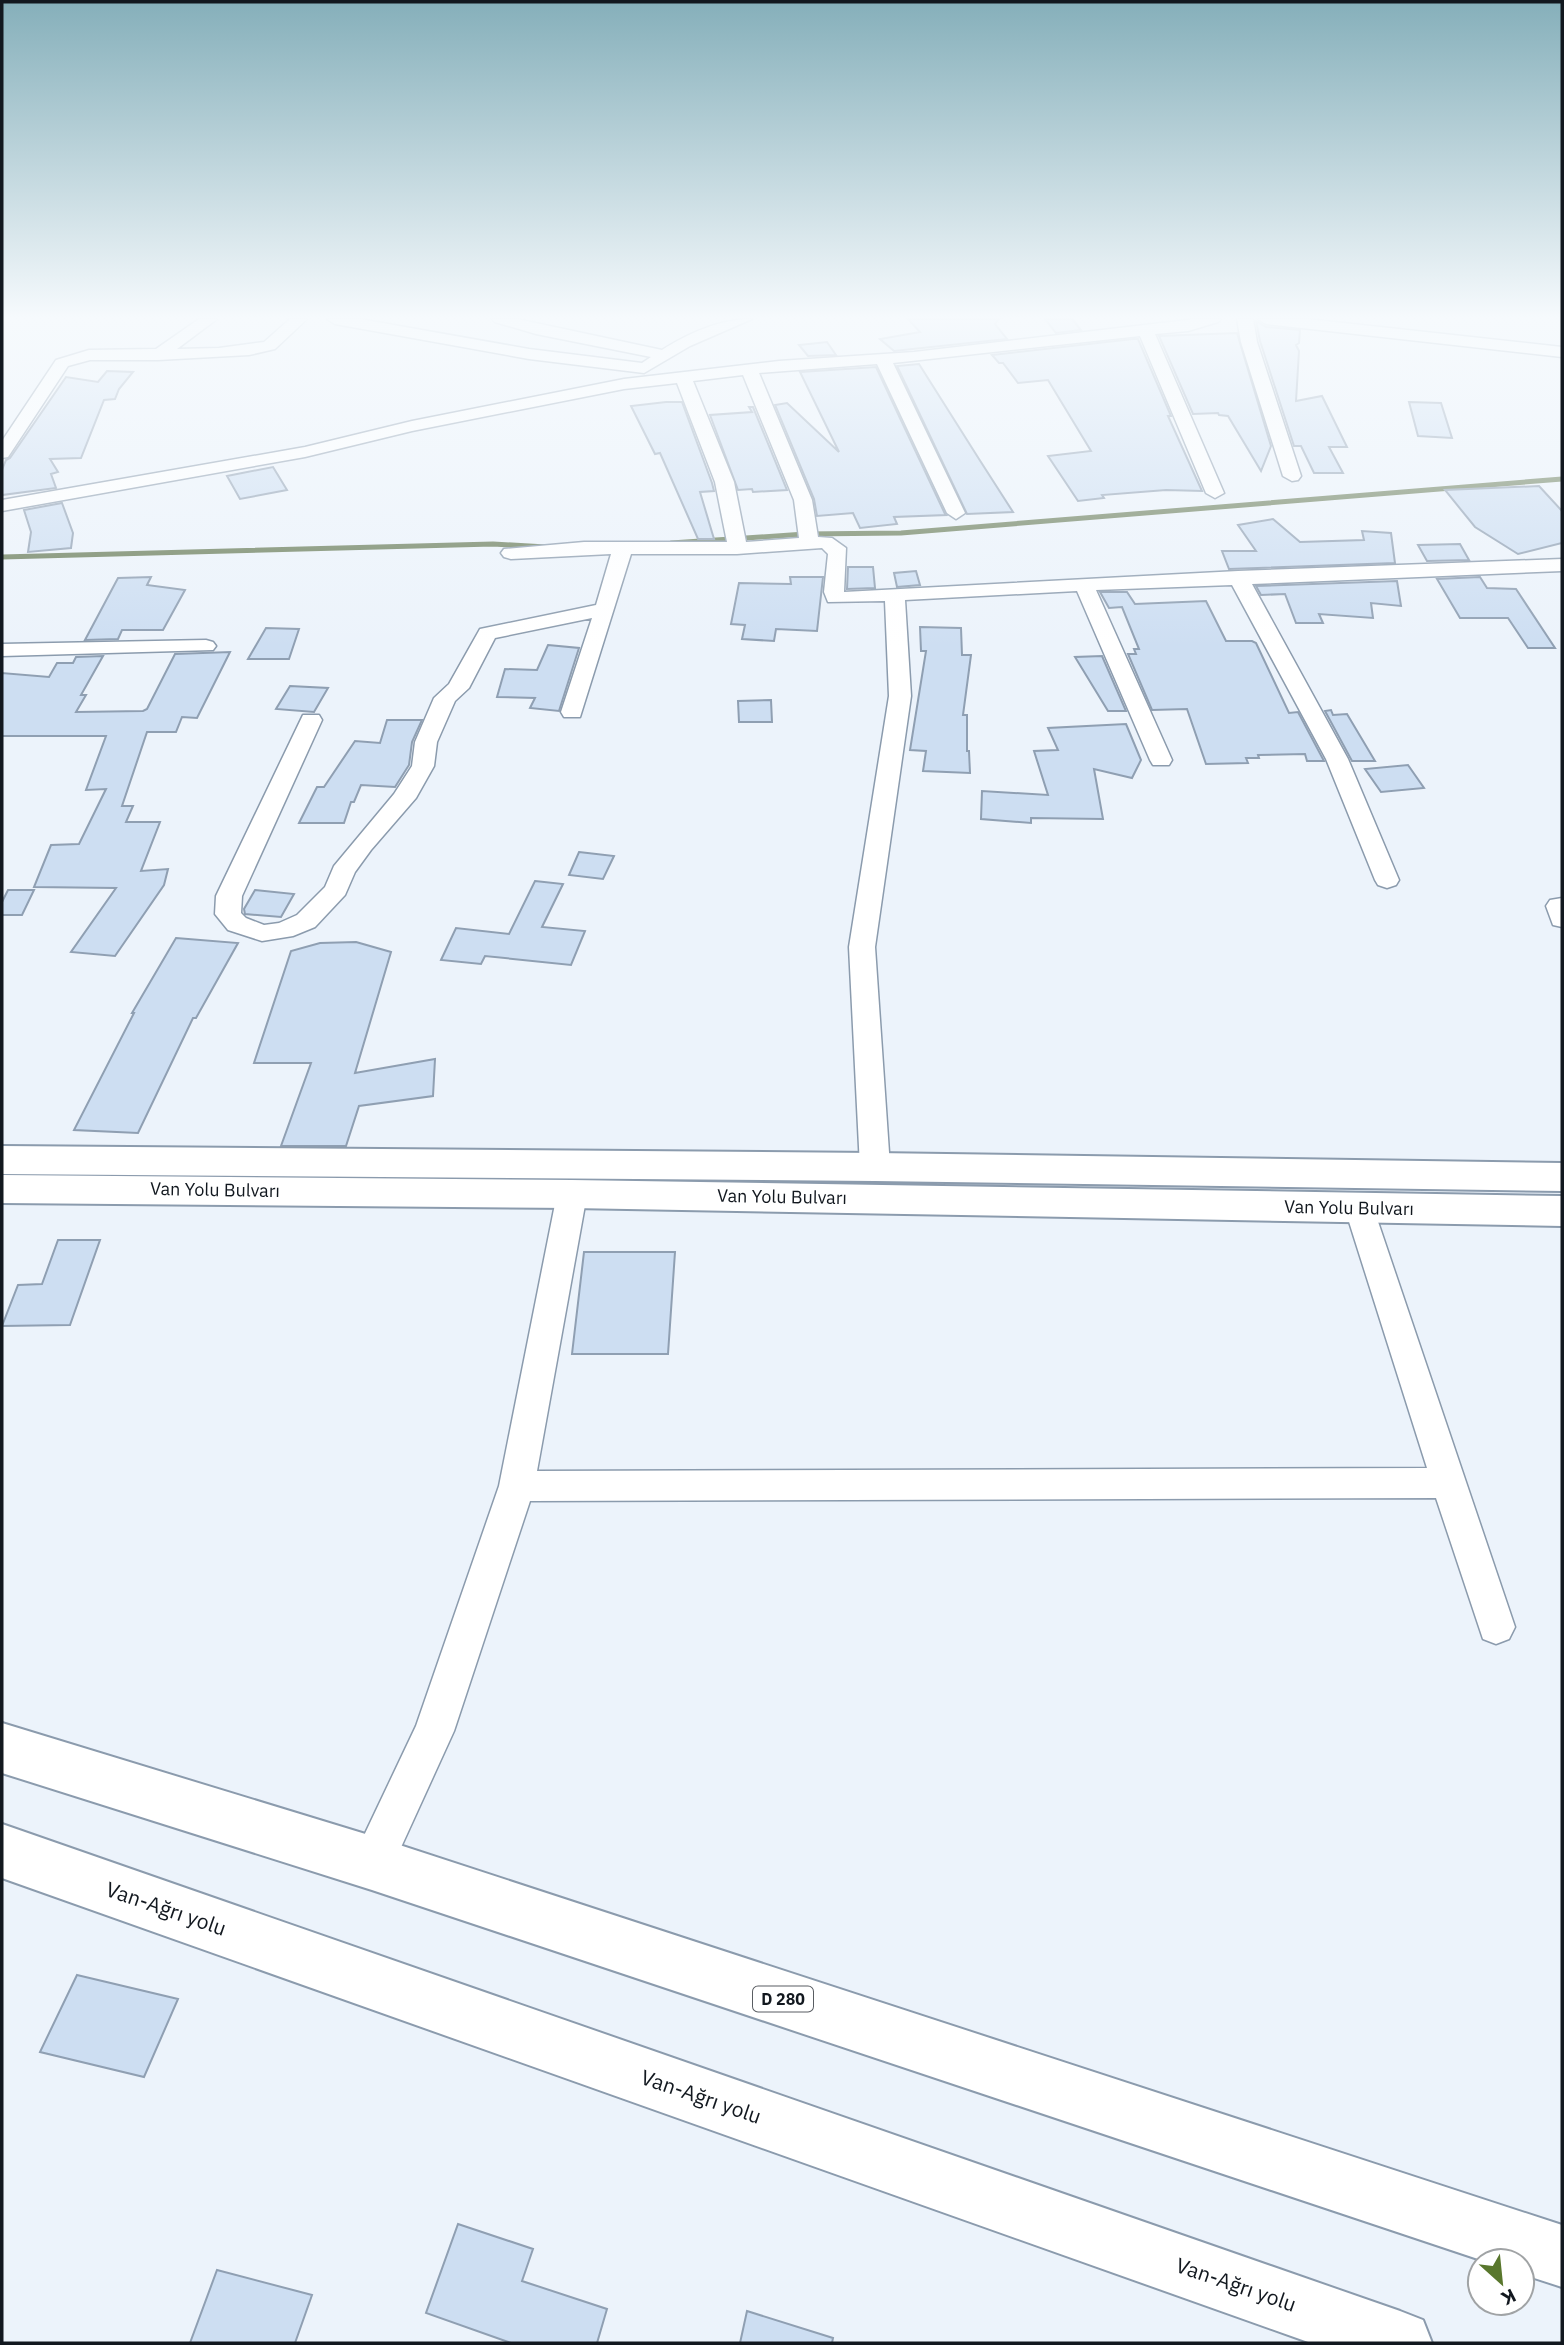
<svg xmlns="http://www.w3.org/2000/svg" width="1564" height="2345" font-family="'IBM Plex Sans',sans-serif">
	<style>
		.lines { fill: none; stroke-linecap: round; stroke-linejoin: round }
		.stream { stroke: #6a7d5a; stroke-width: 5 }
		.building { fill: #cddef2; stroke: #8f9fb2; stroke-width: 2 }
		.minor-casing { stroke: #8b9bad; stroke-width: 3 }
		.major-casing { stroke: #8b9bad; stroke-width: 4 }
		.highway-casing { stroke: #8b9bad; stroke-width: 4 }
		.minor { fill: #fff; fill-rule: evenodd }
		.major { fill: #fff; fill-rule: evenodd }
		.highway { fill: #fff; fill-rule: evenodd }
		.labels { text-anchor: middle; stroke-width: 5; stroke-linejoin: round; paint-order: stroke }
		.shield { fill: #fff; stroke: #595d62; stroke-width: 2 }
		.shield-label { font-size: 16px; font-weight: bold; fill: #12181f }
		.street-label { font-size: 18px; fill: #12181f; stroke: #fff }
		.near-street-label { font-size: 21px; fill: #12181f; stroke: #fff }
	</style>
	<rect width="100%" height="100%" fill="#ecf3fb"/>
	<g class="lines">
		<path class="stream" d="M671,543L805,534L901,533L1562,479
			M2,557L493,544L546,547"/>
	</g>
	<path class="building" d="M908,319H999L995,324L1007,339L894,351L880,339L920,332Z
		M1045,319H1072L1081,330L1056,333Z
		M1256,321L1266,327L1300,330L1299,343L1296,345L1299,351L1296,401L1322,396L1347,447H1329L1343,473H1314L1301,446H1294L1260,341Z
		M1237,333L1271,446L1261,471L1228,416L1219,415L1218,413L1193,414L1159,336Z
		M1133,339H1138L1171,416H1168L1202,491L1166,490L1102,495L1104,498L1078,501L1048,456L1091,451L1048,380L1018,383L1003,363H999L992,355Z
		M827,342L836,355L808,356L799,345Z
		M919,364L979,459L1013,512L967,514L897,366Z
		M876,367L945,514L946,515L894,517L897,524L860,528L853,513L817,516L814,499L775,405L787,403L839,452L800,372Z
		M107,371L133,372L119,389L115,399L104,400L81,458L50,459L58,472L51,474L56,488L2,495V470L6,460L10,458L66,377L98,382Z
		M666,402H682L712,483L714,491L700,492L714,539H698L660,453L655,454L631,406Z
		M1409,402L1441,403L1452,438L1418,436Z
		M749,407H753L787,490L753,492L752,489L738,490L710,415L752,412Z
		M273,467L287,490L240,499L227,476Z
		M1539,486L1562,511V543L1518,554L1475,527L1445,490Z
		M62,503L73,533L71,548L28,552L31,532L24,510Z
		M1273,519L1300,542L1364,540L1362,531L1391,533L1395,563L1229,569L1222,551H1256L1238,525Z
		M1460,544L1469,560L1427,561L1418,545Z
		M848,567H873L875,588L847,589Z
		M916,571L920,585L897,587L894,573Z
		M151,577L147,585L185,590L163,630H122L118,639L85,640L118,578Z
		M790,577H823L817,631L776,629L774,641L742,639L745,625L731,624L739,583L791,584Z
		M1480,577L1487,588L1516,589L1555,648H1528L1508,618H1460L1437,579Z
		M1397,581L1401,606L1371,603L1373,618L1319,614L1323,623H1296L1285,594L1261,595L1256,586Z
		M1100,592H1127L1135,604L1206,601L1226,641H1252L1256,643L1289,713L1298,712L1324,761H1307L1305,754L1258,755L1259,758H1246L1248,763L1206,764L1187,709L1152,710L1128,654H1136L1134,649H1139L1122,607L1109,608Z
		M920,627L961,628L962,655H971L963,715H967V751H969L970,773L923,771L926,751L910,750L926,651H921Z
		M266,628L299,629L289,659H248Z
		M548,645L579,648L559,711L530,708L535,698L497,697L505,669L537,670Z
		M230,652L197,718L182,717L176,732H147L122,806H133L126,822H160L141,871L168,869L164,885L115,956L71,952L116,888L34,887L51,845L79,844L106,789L86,790L106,736H2V673L49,677L57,663H73L76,657L103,656L81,695H86L76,712L143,711L147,709L175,654Z
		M1102,656L1126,711H1108L1075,657Z
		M290,686L328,688L314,712L276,709Z
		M771,700L772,722H739L738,701Z
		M1331,710L1333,715L1347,714L1375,761H1352L1325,711Z
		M387,720H422L412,742L409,765L395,787L361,785L354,802H351L344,823H299L317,787H324L355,741L380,743Z
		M1126,724L1141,760L1132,778L1094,769L1103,819L1031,818V823L981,819L982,791L1048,795L1034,751L1058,750L1048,728Z
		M1408,765L1424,788L1381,792L1365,769Z
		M579,852L614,856L603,879L569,875Z
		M535,881L563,884L542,927L585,931L571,965L485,956L481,964L441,960L456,928L509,934Z
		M8,890H34L22,915H2V902Z
		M255,890L294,894L281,917L245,914L244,909Z
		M176,938L238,943L196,1018H193L138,1133L74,1130L134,1013H132Z
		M356,942L391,952L355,1073L435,1059L433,1096L359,1106L346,1146H281L311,1063H254L291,951L320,943Z
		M58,1240H100L70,1325L2,1326L18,1285L42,1284Z
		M584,1252H675L668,1354H572Z
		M77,1975L178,1999L144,2077L40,2052Z
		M458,2224L533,2249L522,2281L607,2309L597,2343H511L426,2313Z
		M217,2270L312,2295L295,2343H190Z
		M747,2311L833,2338L832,2343H740Z"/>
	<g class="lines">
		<defs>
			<path id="minor" d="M199,319H217L177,349L219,348L264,342L290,319H307L275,349L249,355L158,360H90L68,366L8,457L2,458V441L56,360L89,350L156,349Z
				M327,319H360L529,349L642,363L651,357L536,334L495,322L492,319H517L662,350C689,333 720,319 752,319L690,346L644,373L529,359L335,324Z
				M1196,319H1221L1218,322L1188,331L1155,334L1224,493L1215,498L1206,493L1140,336L893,363L965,513L956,519L947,513L877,364L759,373L812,500L818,537L832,538L846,548L844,592L1238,571L1562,559V571L1252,584L1348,759L1399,880L1396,885L1387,888L1378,885L1375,880L1326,759L1232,585L1096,590L1172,760L1169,765H1153L1150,760L1077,591L905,600L911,696L875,947L890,1167L885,1175L875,1178L865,1175L860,1167L849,947L889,696L885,601L828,602L824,592L828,554L822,548L737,554H631L580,717H564L561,712L592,618L495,638L469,688L455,701L437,742L434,766L416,798L371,850L355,872L345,895L315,927L293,936L262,941L228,930L215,914L216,896L303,715H319L322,720L242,896L241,913L246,918L264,925L279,923L297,915L325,887L334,866L394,794L412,766L415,742L434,698L449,684L480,629L596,605L611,554L511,559L504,557L501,553L504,549L584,542H727L715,482L677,383L624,389L412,431L305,457L2,511V500L305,447L412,421L624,379L779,361L914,352ZM743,375L794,500L799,538L746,542L734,482L693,381Z
				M1237,319H1253L1257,342L1301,476L1298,480L1292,481L1283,476L1241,342Z
				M1258,319H1307L1562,347V357L1266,324Z
				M206,640L213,642L216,646L213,650L2,656V644Z
				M1562,898V927L1553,925L1546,906L1550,900Z
				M572,1183L583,1186L587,1194L537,1471L1427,1468L1345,1209L1349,1201L1360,1198L1371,1201L1515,1627L1509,1639L1496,1644L1483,1639L1436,1498L530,1501L454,1731L387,1878L372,1884L357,1878L351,1863L416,1726L499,1486L557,1194L561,1186Z"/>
			<path id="major" d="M2,1146L875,1153L1562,1163V1191L875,1181L2,1174Z
				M2,1175L572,1180L1562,1196V1226L572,1208L2,1203Z"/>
			<path id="highway" d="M2,1723L372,1836L1562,2225V2287L1522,2274V2261H1484L372,1890L2,1773Z
				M2,1824L1400,2311L1423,2320L1432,2343H1311L2,1878Z"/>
		</defs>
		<use href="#minor" class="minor-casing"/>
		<use href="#major" class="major-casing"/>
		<use href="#highway" class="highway-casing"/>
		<use href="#minor" class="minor"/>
		<use href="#major" class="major"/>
		<use href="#highway" class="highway"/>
	</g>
	<linearGradient id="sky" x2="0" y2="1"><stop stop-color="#85afba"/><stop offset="0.49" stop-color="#f6fafd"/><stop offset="1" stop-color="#f6fafd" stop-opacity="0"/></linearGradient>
	<rect width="1564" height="647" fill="url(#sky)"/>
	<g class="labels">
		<rect class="shield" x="753" y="1986.5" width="60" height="25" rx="5"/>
		<g class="shield-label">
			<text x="783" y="2005">D 280</text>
		</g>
		<g class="street-label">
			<text transform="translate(215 1190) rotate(1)" y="6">Van Yolu Bulvarı</text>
			<text transform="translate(782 1197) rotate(1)" y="6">Van Yolu Bulvarı</text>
			<text transform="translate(1349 1208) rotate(1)" y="6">Van Yolu Bulvarı</text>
		</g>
		<g class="near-street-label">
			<text transform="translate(166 1909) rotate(19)" y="7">Van-Ağrı yolu</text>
			<text transform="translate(701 2097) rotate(19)" y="7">Van-Ağrı yolu</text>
			<text transform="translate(1236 2285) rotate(19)" y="7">Van-Ağrı yolu</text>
		</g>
	</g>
	<rect width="1564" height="2345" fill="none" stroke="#12181f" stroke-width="7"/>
	<g transform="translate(1501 2282) rotate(153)"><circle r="33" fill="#ffffff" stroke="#a0a3a5" stroke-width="2"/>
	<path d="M0-5L12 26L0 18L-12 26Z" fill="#59772d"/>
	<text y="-10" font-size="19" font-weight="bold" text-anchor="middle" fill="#12181f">K</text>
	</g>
</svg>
